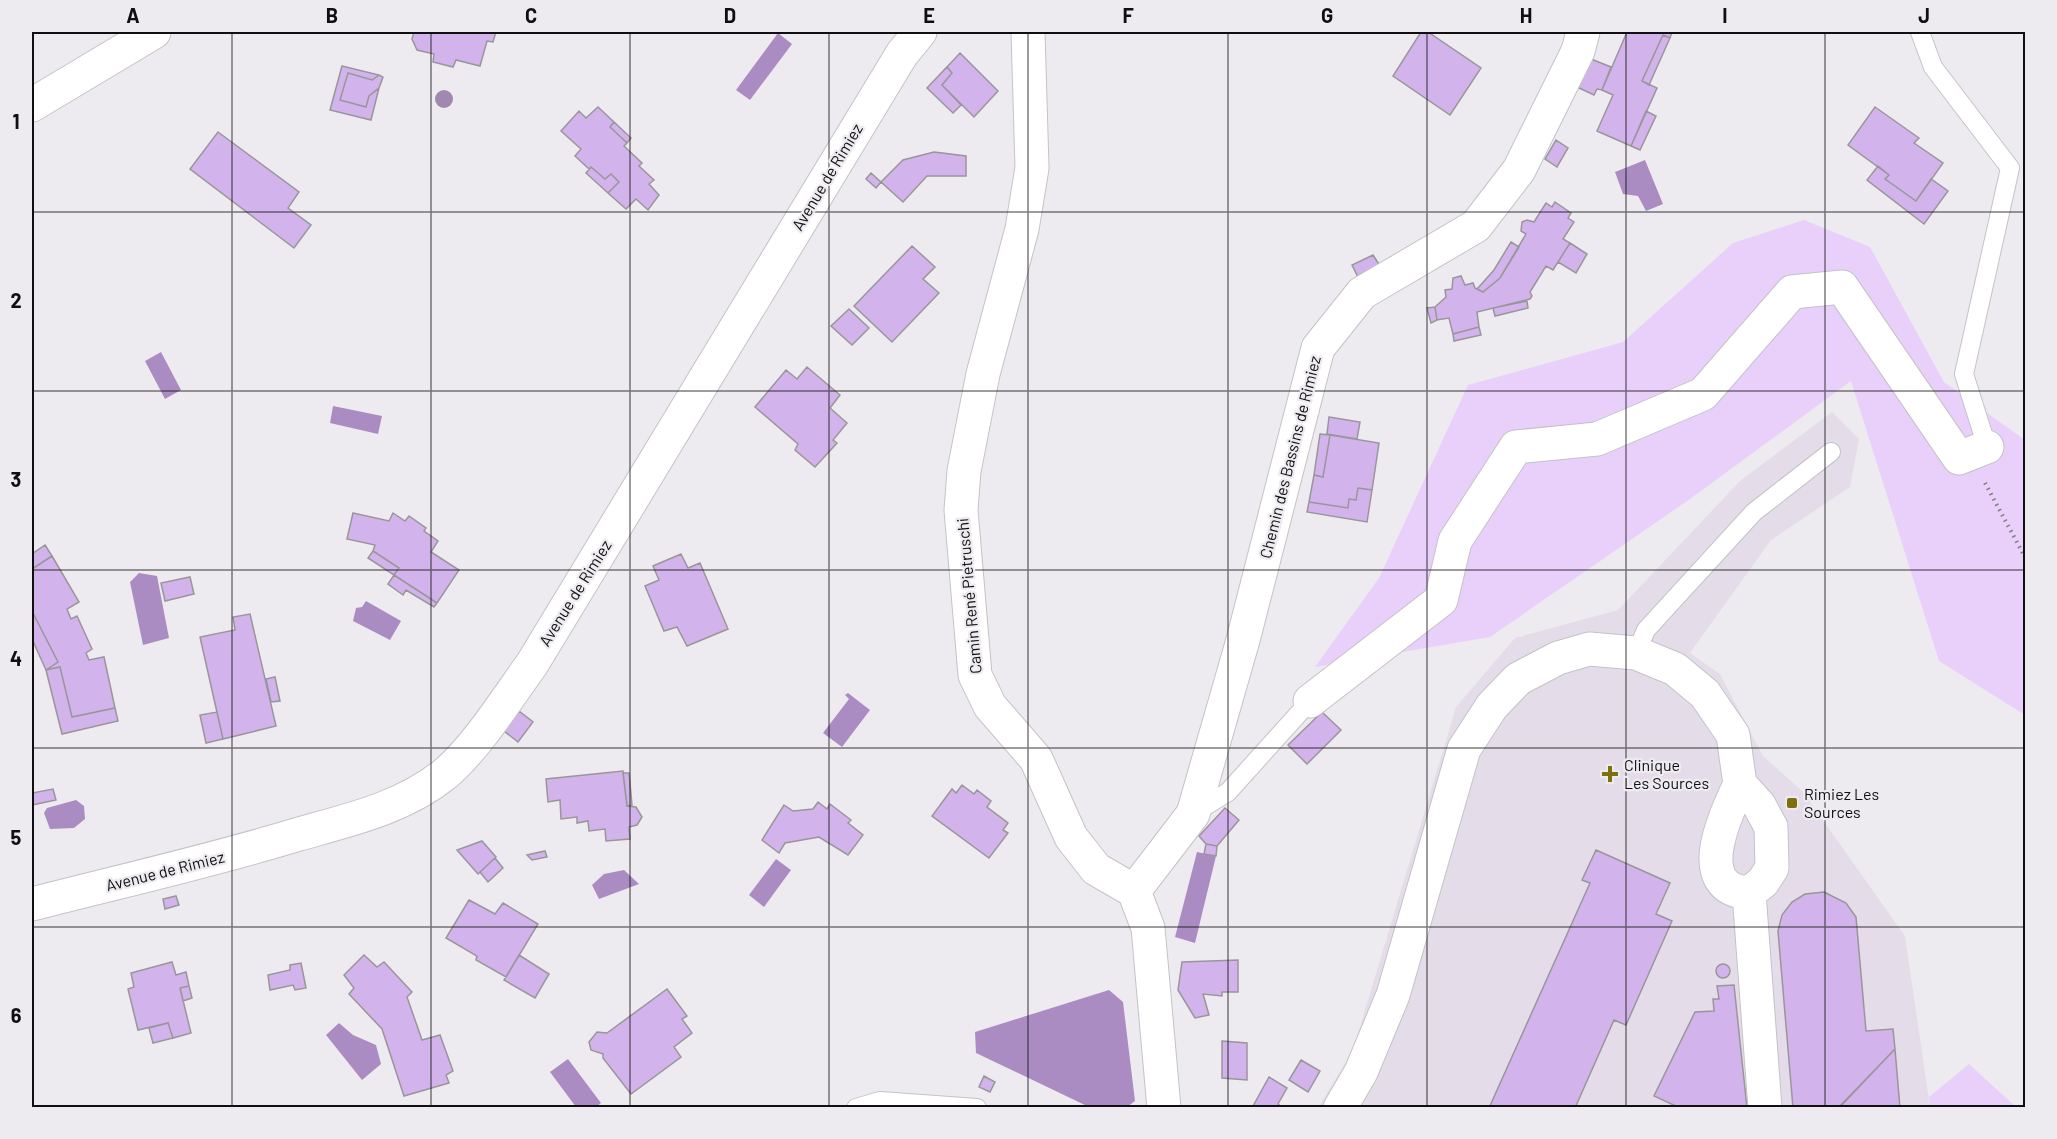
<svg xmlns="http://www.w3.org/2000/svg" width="2057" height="1139" font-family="Barlow,sans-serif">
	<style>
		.built { fill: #e4dde9 }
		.green { fill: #e8d0fb }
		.water { fill: #ab8cc2 }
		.building { fill: #d2b3eb; stroke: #99969b; stroke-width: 1.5 }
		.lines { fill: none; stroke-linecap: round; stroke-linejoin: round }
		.service-casing { stroke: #c4c2c7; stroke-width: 20 }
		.minor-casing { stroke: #c4c2c7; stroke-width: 35 }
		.tertiary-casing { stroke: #c4c2c7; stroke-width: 35 }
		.path { stroke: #7f7d80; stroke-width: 4; stroke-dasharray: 1.5 4.5; stroke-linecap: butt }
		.service { stroke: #fff; stroke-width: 18 }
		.minor { stroke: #fff; stroke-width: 33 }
		.tertiary { stroke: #fff; stroke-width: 33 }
		.tree { fill: #a088af }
		.grid { fill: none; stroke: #0f0e10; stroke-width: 1.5; stroke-opacity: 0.55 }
		.poi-dot { fill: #7e700e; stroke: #eeebf0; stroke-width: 2 }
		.labels { text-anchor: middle; stroke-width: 4.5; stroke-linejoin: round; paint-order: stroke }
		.street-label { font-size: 16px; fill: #0f0e10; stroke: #eeebf0 }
		.poi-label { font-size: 16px; fill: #0f0e10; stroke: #eeebf0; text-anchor: start }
		.neatline { fill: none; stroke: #0f0e10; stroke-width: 2 }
		.grid-label { font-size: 20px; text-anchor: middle; font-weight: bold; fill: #0f0e10 }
	</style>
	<rect width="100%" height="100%" fill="#eeebf0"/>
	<path class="built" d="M1832,412L1859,439L1850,487L1771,540L1690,653L1720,674L1763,756L1803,792L1905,936L1930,1107L1318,1108L1353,1050L1456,707L1515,638L1618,610L1740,481Z"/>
	<path class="green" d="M1804,220L1870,247L1944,382L2025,440V715L1939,661L1851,381L1690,499L1490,637L1315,667L1379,578L1468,385L1623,342L1733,243Z
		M1969,1064L2016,1107H1930L1929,1097Z"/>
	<path class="water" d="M778,33L792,44L750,100L736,90Z
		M1645,160L1663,204L1646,211L1638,196L1623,194L1615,172Z
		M161,352L181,390L165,399L145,361Z
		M333,406L382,416L378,434L330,423Z
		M139,573L157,576L169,638L143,645L130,582Z
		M366,601L401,621L390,640L353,621L356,608L362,607Z
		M848,693L870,710L842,747L823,733L849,699L845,695Z
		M76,800L84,806L85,819L74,828L50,829L44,813L47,808Z
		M1197,852L1216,856L1195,943L1175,937Z
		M776,859L791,870L764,907L749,895Z
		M624,870L639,884L599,899L592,885L604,874Z
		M1109,990L1123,1002L1135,1101L1127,1107H1089L976,1053L975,1032Z
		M339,1023L353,1035L376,1045L381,1064L362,1080L326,1035Z
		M568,1059L601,1103L596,1107H576L550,1072Z"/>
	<path class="building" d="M414,32H496L493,42L487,41L480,66L456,60L453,67L433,62L434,54L417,50L412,39Z
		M1421,32H1428L1481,68L1450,115L1393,76Z
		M1627,32H1672L1670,38L1663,35L1642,81L1657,88L1631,146L1597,131L1613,95L1602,90Z
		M1663,35L1670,38L1649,85L1642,81Z
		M960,53L998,91L974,117L942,85L952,73L947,67Z
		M1586,57L1611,67L1602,90L1597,89L1594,95L1577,87Z
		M342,66L379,75L372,80L348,73L340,100L366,107L369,96L379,88L371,120L330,110Z
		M947,67L952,73L942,85L961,105L953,113L927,88Z
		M348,73L372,80L379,75L383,77L379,88L369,96L366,107L340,100Z
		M598,107L614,122L610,127L627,143L624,146L642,163L639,166L654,180L649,184L659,195L648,210L636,199L626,209L608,193L619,182L611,174L605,179L591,167L589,169L575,156L581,149L561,131L579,111L586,118Z
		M1875,107L1919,138L1914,143L1943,163L1916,201L1885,179L1889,175L1848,145Z
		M1646,111L1656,116L1640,150L1631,146Z
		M614,122L631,138L627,143L610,127Z
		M218,132L299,192L288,208L311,225L294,248L190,169Z
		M1556,140L1568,148L1557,167L1545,159Z
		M934,152L966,156V176H927L903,202L881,182L903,160Z
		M1878,166L1889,175L1885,179L1916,201L1931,179L1948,191L1924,224L1867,180Z
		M591,167L605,179L611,174L619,182L608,193L586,173Z
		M871,173L881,182L876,188L866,179Z
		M1555,202L1571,213L1568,218L1574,222L1563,239L1570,243L1553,270L1546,266L1530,292L1532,296L1530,299L1477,312L1479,327L1453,334L1449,318L1437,320L1435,307L1446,297L1445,290L1452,289L1453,278L1461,276L1465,285L1473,283L1475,288L1483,292L1500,278L1526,234L1521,231L1522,222L1527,220L1534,222L1546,203L1552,207Z
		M1511,242L1519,247L1500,278L1483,292L1477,289L1494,270Z
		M1570,243L1587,254L1576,273L1558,262Z
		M912,246L935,267L923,279L939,293L892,342L854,306Z
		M1373,255L1382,269L1360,281L1352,265Z
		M1527,301L1528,308L1495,316L1493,308Z
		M1435,307L1437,320L1431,323L1427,308Z
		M849,309L869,328L852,345L831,326Z
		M1479,327L1481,335L1454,341L1453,334Z
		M807,367L840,395L830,408L847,423L833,440L837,443L815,467L795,450L798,444L755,407L786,370L797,379Z
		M1329,417L1360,422L1357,439L1327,434Z
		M1320,434L1330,435L1323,477L1314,475Z
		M1330,435L1379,443L1372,490L1358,488L1356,500L1349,499L1348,508L1309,502L1314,475L1323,477Z
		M1358,488L1372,490L1367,522L1307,512L1309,502L1348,508L1349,499L1356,500Z
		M353,513L389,521L393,513L405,521L409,516L426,528L424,531L438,541L431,552L459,570L437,603L394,575L399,568L373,551L375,545L347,539Z
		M45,545L52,556L32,569V554Z
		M373,551L399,568L394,575L368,558Z
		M681,554L688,568L700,563L728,629L687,646L677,627L664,631L645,586L659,580L653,566Z
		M52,556L79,602L67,609L71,619L77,616L92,649L86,653L89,660L104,657L115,708L72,717L60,667L46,670L58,662L32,611V569Z
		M394,575L437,603L434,607L406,590L403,595L388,584Z
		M190,577L194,594L165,601L161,583Z
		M32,611L58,662L46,670L32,639Z
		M250,614L276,726L223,739L200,637L235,630L233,617Z
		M60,667L72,717L115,708L118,721L62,734L46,670Z
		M275,677L280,701L271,702L266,679Z
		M519,711L533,722L518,742L504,731Z
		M217,712L223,739L206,743L200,715Z
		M1322,712L1341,730L1307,764L1288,745Z
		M623,771L627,806L636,807L642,817L637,825L629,827L630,839L606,841L605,829L589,831L588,821L577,823V817L561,819L560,800L548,802L546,779Z
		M623,773H629L632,805L627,806Z
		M962,785L974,794L977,790L991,801L987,807L1008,823L1003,830L1008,833L989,858L932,816L952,789L956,793Z
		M53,789L56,800L32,805V793Z
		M818,802L827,809L830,804L851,820L848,823L863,835L848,855L819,837L785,843L779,853L762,840L784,805L793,811L813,809Z
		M1225,808L1239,820L1217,846L1206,844L1199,836Z
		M482,841L496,857L478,874L457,850Z
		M1206,844L1217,846L1216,856L1204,854Z
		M1596,850L1670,883L1656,914L1672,921L1626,1025L1614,1020L1575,1108H1489L1590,883L1582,880Z
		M545,851L547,857L532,860L527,855Z
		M495,858L503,868L488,882L480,872Z
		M1824,892L1846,903L1856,917L1866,1031L1893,1029L1895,1049L1839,1108H1793L1778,931L1782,915L1792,902L1805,894Z
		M176,896L179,905L165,909L163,899Z
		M469,900L495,914L503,903L538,924L506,977L476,960L477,956L446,938Z
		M364,955L377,967L384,962L412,992L407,997L422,1040L440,1035L453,1071L446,1075L449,1083L404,1096L382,1029L349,994L354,988L344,975Z
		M519,955L549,974L535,998L504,980Z
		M1238,960V992H1222V996L1203,994L1209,1015L1195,1018L1178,990L1182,962Z
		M172,962L176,975L186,972L189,986L180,988L191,1033L173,1038L168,1023L138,1030L128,989L134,987L131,973Z
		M301,963L306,988L295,990L293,985L270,990L268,975L290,970V965Z
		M1716 971a7 7 0 1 1 14 0a7 7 0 1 1-14 0Z
		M1734,985L1747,1108H1680L1654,1096L1695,1012L1714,1011L1713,999H1719L1717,986Z
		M189,986L192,998L183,1001L180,988Z
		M667,989L687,1016L682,1019L692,1033L674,1047L681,1057L631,1094L603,1058V1054L591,1050L589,1042L597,1032L607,1033Z
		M168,1023L173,1038L153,1043L149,1028Z
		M1222,1041L1247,1043V1080L1222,1078Z
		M1895,1049L1900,1108L1839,1107Z
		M1301,1060L1320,1071L1308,1092L1289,1080Z
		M984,1076L995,1082L990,1092L979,1087Z
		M1269,1077L1287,1088L1278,1104L1283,1108H1252Z"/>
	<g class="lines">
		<defs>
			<path id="service" d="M1920,32L1933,67L2010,168L1964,374L1987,447
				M1636,653L1646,630L1754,512L1831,452
				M1194,813L1228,792L1310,701
				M856,1108L880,1101L977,1108"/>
			<path id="minor" d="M1028,32L1032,168L1022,229L983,374L964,471L961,510L975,675L990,706L1036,759L1071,837L1096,869L1134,891L1148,928L1164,1108
				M32,105L154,32
				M1310,701L1441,600L1455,541L1516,447L1597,439L1703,394L1792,292L1842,287L1959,458L1987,447
				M1134,891L1193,814L1243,640L1318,348L1362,293L1476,226L1519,170L1578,51L1583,32
				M1749,893L1765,1108
				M1340,1108L1361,1072L1393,995L1464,749L1492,706L1518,679L1558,658L1589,649L1636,653L1675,669L1705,694L1733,735L1740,784L1759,805L1771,827L1772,868L1763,882L1749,893C1690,889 1725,815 1740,784"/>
			<path id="tertiary" d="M32,904C121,881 211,861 299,834C349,820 403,808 445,774C476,748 508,697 532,664L902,54L920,32"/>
		</defs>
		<use href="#service" class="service-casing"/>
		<use href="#minor" class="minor-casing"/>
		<use href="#tertiary" class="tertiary-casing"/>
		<path class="path" d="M1985,483L2026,559"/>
		<use href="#service" class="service"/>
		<use href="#minor" class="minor"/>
		<use href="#tertiary" class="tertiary"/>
	</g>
	<circle class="tree" cx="444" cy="99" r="9"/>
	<path class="grid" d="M232,32V1108M431,32V1108M630,32V1108M829,32V1108M1028,32V1108M1228,32V1108M1427,32V1108M1626,32V1108M1825,32V1108M32,212H2026M32,391H2026M32,570H2026M32,748H2026M32,927H2026"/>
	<g class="poi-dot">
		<path d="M1607 765h6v6h6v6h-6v6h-6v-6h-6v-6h6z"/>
		<rect x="1786" y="797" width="12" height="12" rx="3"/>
	</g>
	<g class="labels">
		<g class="street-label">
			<text transform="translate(827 177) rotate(-59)" y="6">Avenue de Rimiez</text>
			<text transform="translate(1290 457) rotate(-76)" y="6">Chemin des Bassins de Rimiez</text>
			<text transform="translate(575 593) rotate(-58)" y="6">Avenue de Rimiez</text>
			<text transform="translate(969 596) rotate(-95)" y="6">Camin René Pietruschi</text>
			<text transform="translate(165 871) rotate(-14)" y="6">Avenue de Rimiez</text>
		</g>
		<g class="poi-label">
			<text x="1624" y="771">Clinique<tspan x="1624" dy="18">Les Sources</tspan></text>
			<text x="1804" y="800">Rimiez Les<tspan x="1804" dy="18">Sources</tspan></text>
		</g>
	</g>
	<rect width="2057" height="1139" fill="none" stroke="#eeebf0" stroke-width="66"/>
	<rect x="33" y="33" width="1991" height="1073" class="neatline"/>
	<g class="grid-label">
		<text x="133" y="23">A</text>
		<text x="332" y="23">B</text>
		<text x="531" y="23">C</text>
		<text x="730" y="23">D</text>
		<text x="929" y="23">E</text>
		<text x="1128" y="23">F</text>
		<text x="1327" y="23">G</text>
		<text x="1526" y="23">H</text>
		<text x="1725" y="23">I</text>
		<text x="1924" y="23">J</text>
		<text x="16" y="129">1</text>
		<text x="16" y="308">2</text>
		<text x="16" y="487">3</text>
		<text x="16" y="666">4</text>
		<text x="16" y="845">5</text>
		<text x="16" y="1023">6</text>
	</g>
</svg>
